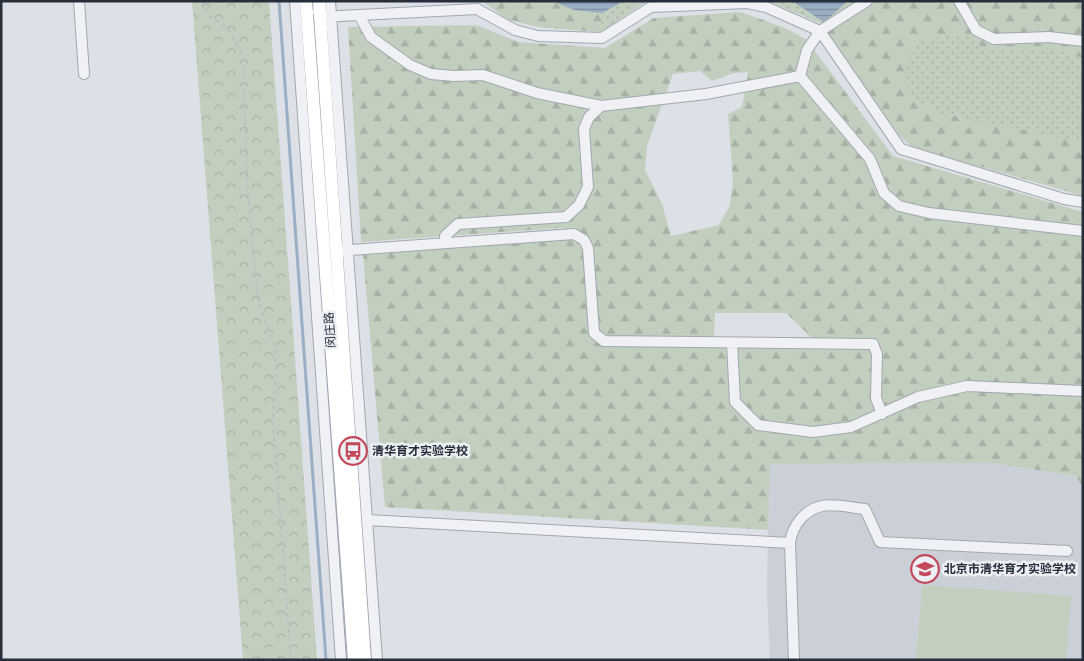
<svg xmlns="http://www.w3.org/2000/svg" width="1084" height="661" font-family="Poppins,'Noto Sans SC',sans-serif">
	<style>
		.built { fill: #cbcfd7 }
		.grass { fill: url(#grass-dots) }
		.forest { fill: url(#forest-firs); fill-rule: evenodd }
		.park { fill: url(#park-crowns) }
		.garden { fill: #c2cfbe }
		.water { fill: url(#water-rules) }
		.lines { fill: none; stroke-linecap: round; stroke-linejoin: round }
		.stream { stroke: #9aaec4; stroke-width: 3 }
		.minor-casing { stroke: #a3a7af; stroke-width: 12 }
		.major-casing { stroke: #9da4b0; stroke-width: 14 }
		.path { stroke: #bbbec4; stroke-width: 2; stroke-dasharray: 4 4; stroke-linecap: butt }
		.minor { stroke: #eff1f4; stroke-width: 10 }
		.major { stroke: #fff; stroke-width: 12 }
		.labels { text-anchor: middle; stroke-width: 5; stroke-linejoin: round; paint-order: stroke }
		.street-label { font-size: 12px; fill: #272e3b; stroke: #eceff3 }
		.poi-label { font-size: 12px; font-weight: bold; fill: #272e3b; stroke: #eceff3; text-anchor: start }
	</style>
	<defs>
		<pattern id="grass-dots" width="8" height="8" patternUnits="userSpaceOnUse" patternTransform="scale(1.25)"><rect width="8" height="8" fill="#c2cfbe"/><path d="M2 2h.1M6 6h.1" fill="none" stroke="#a7b2a4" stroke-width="1.8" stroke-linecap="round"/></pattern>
		<pattern id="forest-firs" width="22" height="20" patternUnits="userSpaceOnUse" patternTransform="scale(1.25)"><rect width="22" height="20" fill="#c2cfbe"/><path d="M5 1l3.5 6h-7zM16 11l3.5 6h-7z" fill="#a7b2a4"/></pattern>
		<pattern id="park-crowns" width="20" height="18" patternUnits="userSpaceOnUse" patternTransform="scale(1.25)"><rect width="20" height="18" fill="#c2cfbe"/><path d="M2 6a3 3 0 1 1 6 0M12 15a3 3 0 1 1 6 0" fill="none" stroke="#a7b2a4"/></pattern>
		<pattern id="water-rules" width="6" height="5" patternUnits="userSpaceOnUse" patternTransform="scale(1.25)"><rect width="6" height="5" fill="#9aaec4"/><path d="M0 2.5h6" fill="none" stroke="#7e8ea0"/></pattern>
	</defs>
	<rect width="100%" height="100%" fill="#dde0e6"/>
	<path class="built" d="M992,463L1076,476L1083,488V660H770L767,594L769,464Z"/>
	<path class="grass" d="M482,1H647L601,32L538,27L507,19Z
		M768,1H1083V196L900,136L822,24Z"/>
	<path class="forest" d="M482,1H557C567,12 588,12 602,13L601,32L538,27L507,19Z
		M855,1H1083V58L1053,48L986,51L967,34L918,40L902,77L914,98L937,112L1083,142V196L912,147L900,136L827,31L861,9Z
		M740,12L783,27L806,39L893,156L1083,212V488L1076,476L992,463L770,464L768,530L385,507L363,254L575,227L361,242L348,27L476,25L518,42L605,48L654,18ZM700,71L712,81L734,73L748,72L742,107L728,114L733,181L730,205L719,225L671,236L662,204L645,170L647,146L673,74ZM715,313H786L811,337H714Z"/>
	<path class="park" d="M192,1H269L317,660H243Z"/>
	<path class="garden" d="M922,585L1071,596L1066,660H916Z"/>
	<path class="water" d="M557,1H624L602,13L574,10L559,4Z
		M792,1H848L824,22Z"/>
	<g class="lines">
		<path class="stream" d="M279,1L326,660"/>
		<defs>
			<path id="minor" d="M79,1L84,74
				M295,1L341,660
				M330,1L377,660
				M867,1L820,31L807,50L800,76L870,159L884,193L899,206L929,213L1083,231
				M959,1L976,30L994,39L1049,37L1083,41
				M318,12L320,17L477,9L515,30L538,36L602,38L651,7L747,3L766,7L820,31L901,149L1064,199L1083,202
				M359,15L371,37L410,65L431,74L454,76L483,75L537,93L601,106
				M445,243V236L458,224L566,217L579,205L588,187L584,129L589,117L601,106L706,94L800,76
				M337,251L574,234L584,240L588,248L594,333L604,341L873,344L877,354L876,398L882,414
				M732,343L735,402L758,425L813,432L851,427L918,397L967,386L1083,391
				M367,520L790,543C792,526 804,510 822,506C835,503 852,508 865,509L880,542L1067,551
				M790,543L794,660"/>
			<path id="major" d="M306,1L354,660
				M319,1L365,660"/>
		</defs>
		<use href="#minor" class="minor-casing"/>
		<use href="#major" class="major-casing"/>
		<path class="path" d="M202,1L209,16L228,28L243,56L247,182L258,301L275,347L276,370L273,422L291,660"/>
		<use href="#minor" class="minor"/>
		<use href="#major" class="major"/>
	</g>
	<defs>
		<symbol id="bus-ring" viewBox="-11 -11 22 22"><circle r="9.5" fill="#eceff3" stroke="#c3495a" stroke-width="1.5"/><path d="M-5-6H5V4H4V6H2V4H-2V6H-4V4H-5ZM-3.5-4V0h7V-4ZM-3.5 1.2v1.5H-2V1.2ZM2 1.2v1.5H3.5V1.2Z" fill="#c3495a"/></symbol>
		<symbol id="school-ring" viewBox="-11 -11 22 22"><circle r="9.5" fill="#eceff3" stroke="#c3495a" stroke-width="1.5"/><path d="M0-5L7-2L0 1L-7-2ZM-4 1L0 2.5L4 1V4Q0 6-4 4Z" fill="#c3495a"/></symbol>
	</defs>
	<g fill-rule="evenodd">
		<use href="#bus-ring" x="337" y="435" width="32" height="32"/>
		<use href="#school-ring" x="909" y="553" width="32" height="32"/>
	</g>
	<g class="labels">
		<g class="street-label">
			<text transform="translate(330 330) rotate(-94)" y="4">闵庄路</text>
		</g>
		<g class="poi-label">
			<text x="372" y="455">清华育才实验学校</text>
			<text x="944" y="573">北京市清华育才实验学校</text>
		</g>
	</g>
	<rect width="1084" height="661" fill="none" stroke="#272e3b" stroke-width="5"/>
</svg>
